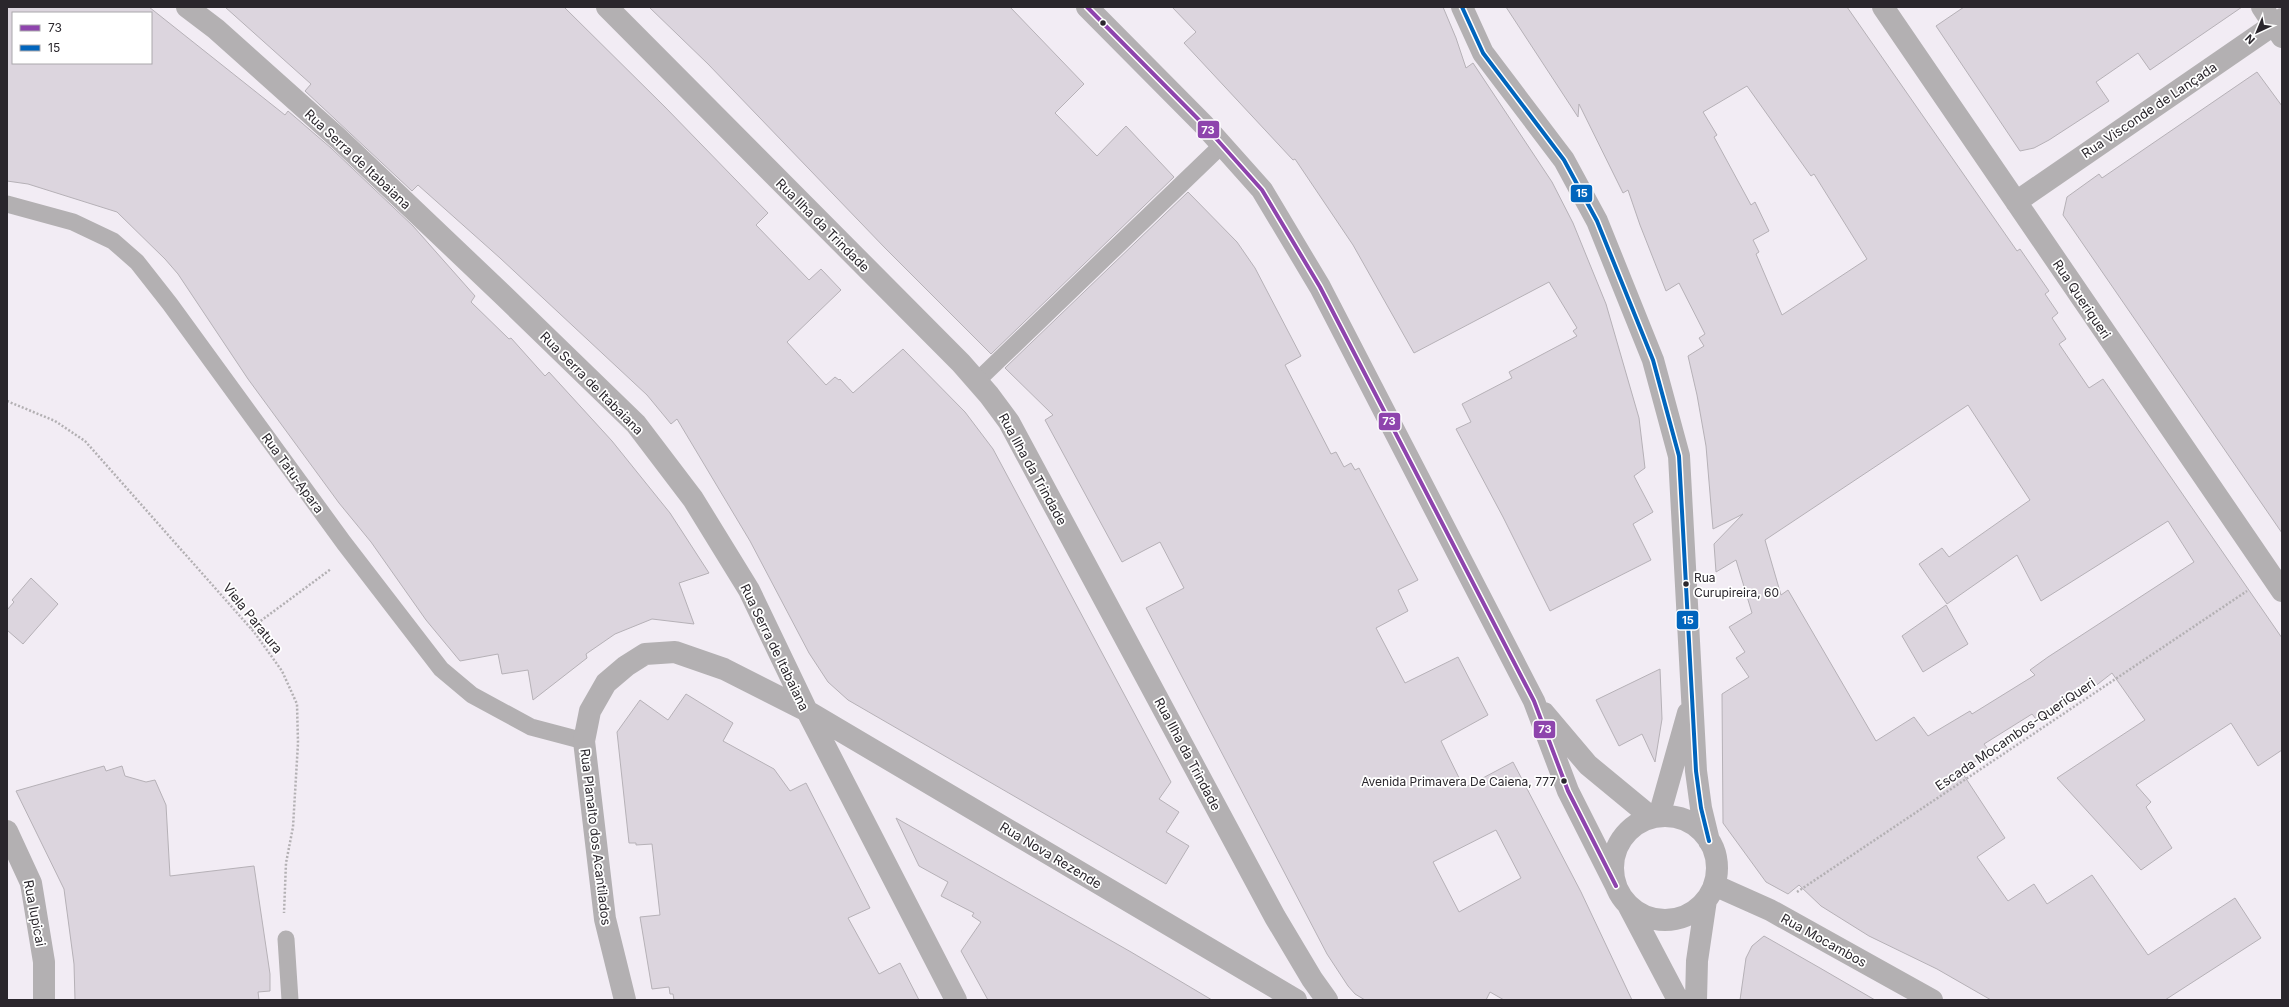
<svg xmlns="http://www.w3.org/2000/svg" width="2289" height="1007" font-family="Inter,sans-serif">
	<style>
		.building { fill: #dcd5de; stroke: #b6b1b7; fill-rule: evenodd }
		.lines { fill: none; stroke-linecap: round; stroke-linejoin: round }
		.path { stroke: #b3b0b3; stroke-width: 2.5; stroke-dasharray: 2 2; stroke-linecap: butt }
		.service { stroke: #b3b0b2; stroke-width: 17 }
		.minor { stroke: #b3b0b2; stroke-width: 22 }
		.bus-1-casing { stroke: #fff; stroke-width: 7 }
		.bus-2-casing { stroke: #fff; stroke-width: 7 }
		.bus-1 { stroke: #8e44ad; stroke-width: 4 }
		.bus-2 { stroke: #0065bd; stroke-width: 4 }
		.bus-dot { fill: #2a262c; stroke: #fff; stroke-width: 1.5 }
		.labels { text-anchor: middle; stroke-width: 3.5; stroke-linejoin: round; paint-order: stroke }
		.bus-label { font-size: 12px; fill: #2a262c; stroke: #fff; text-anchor: start }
		.street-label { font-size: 13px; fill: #2a262c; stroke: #fff }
		.line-badge { stroke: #fff; stroke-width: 1.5 }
		.badge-label { font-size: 11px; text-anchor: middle; font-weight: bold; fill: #fff }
	</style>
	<rect width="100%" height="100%" fill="#f2ecf4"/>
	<path class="building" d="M7,7H149L285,115L288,111L331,148L413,226L475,296L471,302L509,339L511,338L545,376L549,372L612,441L670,513L709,573L679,583L694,624L652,619L615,634L586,654L587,658L533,700L528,670L502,674L498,654L460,661L426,620L371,542L339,503L248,379L178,274L165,259L117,212L28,184L7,181ZM13,13H151V63H13Z
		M225,7H564L665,107L768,213L756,225L809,280L821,269L841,290L787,342L826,385L835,377L839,380L840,379L853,393L903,349L965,412L993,449L1171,782L1159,799L1179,812L1166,832L1189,846L1166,884L848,700L828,682L809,653L750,541L677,419L671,424L647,395L500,258L418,185L412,191L305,91L311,84Z
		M649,7H1010L1084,84L1055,113L1097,156L1126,126L1174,177L991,354L885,248L708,64Z
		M1172,7H1443L1456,38L1466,68L1473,63L1552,182L1573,223L1606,304L1639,418L1645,468L1634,476L1653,512L1633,524L1651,560L1550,611L1503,517L1456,429L1471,422L1462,404L1512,378L1509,372L1577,336L1573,331L1577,328L1549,282L1414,353L1353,245L1295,159L1293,160L1184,43L1196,32Z
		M1506,7H1847L2017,251L2020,249L2049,291L2045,294L2058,313L2052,318L2066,339L2059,344L2089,388L2103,379L2282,638V750L2258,766L2231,723L2136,785L2151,802L2146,807L2172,848L2141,870L2057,778L2145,720L2112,673L2089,691L2086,688L2065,705L2064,703L2036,719L2032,714L1984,744L1990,752L1961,771L2005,838L1977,857L2008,901L2034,884L2047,904L2092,875L2148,955L2235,898L2261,938L2165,1000H1991L1937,969L1869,936L1821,906L1799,885L1788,894L1766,882L1723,823L1722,694L1749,677L1736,658L1745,652L1729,627L1752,613L1736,560L1716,572L1714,544L1743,514L1713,529L1706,446L1697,395L1688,356L1704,346L1699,338L1705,334L1679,283L1666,291L1640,225L1628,190L1623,193L1579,104L1578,117ZM1747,86L1811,176L1814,174L1867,259L1782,315L1756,254L1759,252L1753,240L1769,231L1755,202L1751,205L1714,137L1717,135L1703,112ZM1968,405L2030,500L1949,557L1942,548L1919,564L1947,604L2017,555L2041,601L2168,521L2194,562L2048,657L2030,670L2035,675L1972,714L1970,711L1928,736L1914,717L1876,741L1788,590L1781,595L1765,540Z
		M1964,7H2242L2150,70L2138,53L2096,82L2109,101L2049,140L2034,148L2020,151L1936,26Z
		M2257,72L2282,106V533L2063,215L2067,197L2099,174L2102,178Z
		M1188,192L1237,242L1255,268L1301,356L1285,365L1331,454L1336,452L1344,467L1351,463L1355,470L1359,468L1418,580L1398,590L1408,611L1376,628L1405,683L1458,657L1488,715L1441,741L1464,788L1513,762L1581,892L1632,1000H1504L1490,992L1486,1000H1365L1355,994L1348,986L1327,954L1146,608L1184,588L1160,542L1122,562L1045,420L1053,415L1005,368ZM1496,830L1521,878L1459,912L1433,862Z
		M31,578L58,604L23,644L7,630V610L14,602L12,600Z
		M1946,605L1968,644L1923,672L1902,636Z
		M1660,669L1662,719L1655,762L1642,734L1619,746L1596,700Z
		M686,694L733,723L723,741L774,769L790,791L806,783L870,908L848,918L879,974L900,963L919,1000H674L673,994H670L669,987L652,989L640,917L660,915L652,844L636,845V843H629L617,732L640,700L668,720Z
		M104,766L106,771L122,766L125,776L146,782L155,780L166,805L170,876L254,866L270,974V991L258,992L259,1000H75L74,964L64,889L16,791Z
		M896,818L1131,952L1212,1000H988L961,951L981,922L972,916L974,913L941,896L948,882L919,866Z
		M1764,936L1820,968L1875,1000H1740L1746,958L1752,946Z"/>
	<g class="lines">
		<path class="path" d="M7,401L55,421L85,441L254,632L282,671L297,704L298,743L293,827L286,863L284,913
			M251,628L331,569
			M1797,892L2247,591"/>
		<path class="service" d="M7,204L73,222L113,241L137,262L170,304L344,543L441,669L472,695L531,727L584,741
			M977,381L1222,145
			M286,939L290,1000"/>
		<path class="minor" d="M187,7L216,29L339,139L502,294L636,424L693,499L749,590L807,711L956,1000
			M607,7L961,363L989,395L1009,422L1275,917L1312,979L1327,1000
			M1087,7L1204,125L1262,190L1320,287L1534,701L1568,791L1616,886
			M1462,7L1483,53L1564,160L1597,221L1653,360L1679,456L1696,771L1701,808L1709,841
			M1883,7L2282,591
			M2262,7L2282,37
			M2016,202L2282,19
			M1544,713L1588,765L1651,817
			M1659,816L1688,713
			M1613 868a52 52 0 1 1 104 0a52 52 0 1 1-104 0Z
			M7,831L31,883L44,962V1000
			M1714,885L1770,910L1932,1000
			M1628,905L1678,1000
			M625,1000L605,919L584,741L590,711L606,683L626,666L645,654L675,652L724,669L807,711L1296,1000
			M1696,1000L1697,961L1706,900"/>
		<defs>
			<path id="bus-1" d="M1087,7L1204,125L1262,190L1320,287L1534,701L1568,791L1616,886"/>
			<path id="bus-2" d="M1462,7L1483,53L1564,160L1597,221L1653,360L1679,456L1696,771L1701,808L1709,841"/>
		</defs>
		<use href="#bus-1" class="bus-1-casing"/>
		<use href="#bus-2" class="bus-2-casing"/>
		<use href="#bus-1" class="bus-1"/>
		<use href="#bus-2" class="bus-2"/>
	</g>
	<g class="bus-dot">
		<circle cx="1103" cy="23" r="3.5"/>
		<circle cx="1686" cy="584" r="3.5"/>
		<circle cx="1564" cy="781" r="3.5"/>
	</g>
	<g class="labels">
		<g class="bus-label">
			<text x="1694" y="582">Rua<tspan x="1694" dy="15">Curupireira, 60</tspan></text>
			<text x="1556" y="786" text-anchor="end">Avenida Primavera De Caiena, 777</text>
		</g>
		<g class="street-label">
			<text transform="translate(2149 110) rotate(-34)" y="5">Rua Visconde de Lançada</text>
			<text transform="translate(358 159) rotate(43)" y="5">Rua Serra de Itabaiana</text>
			<text transform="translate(823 225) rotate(45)" y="5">Rua Ilha da Trindade</text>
			<text transform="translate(2082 299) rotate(56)" y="5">Rua Queriqueri</text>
			<text transform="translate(592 383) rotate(45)" y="5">Rua Serra de Itabaiana</text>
			<text transform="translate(1033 469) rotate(61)" y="5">Rua Ilha da Trindade</text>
			<text transform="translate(293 473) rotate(54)" y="5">Rua Tatu-Apara</text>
			<text transform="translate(253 618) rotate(51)" y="5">Viela Paratura</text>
			<text transform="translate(775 647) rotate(64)" y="5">Rua Serra de Itabaiana</text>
			<text transform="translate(2015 734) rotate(-34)" y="5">Escada Mocambos-QueriQueri</text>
			<text transform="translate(1188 754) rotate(62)" y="5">Rua Ilha da Trindade</text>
			<text transform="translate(596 837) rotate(83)" y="5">Rua Planalto dos Acantilados</text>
			<text transform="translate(1051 855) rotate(31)" y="5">Rua Nova Rezende</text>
			<text transform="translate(35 913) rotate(79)" y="5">Rua Iupicai</text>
			<text transform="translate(1824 940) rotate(29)" y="5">Rua Mocambos</text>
		</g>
	</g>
	<g class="line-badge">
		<rect x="1197" y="120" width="23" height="19" rx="4" fill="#8e44ad"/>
		<rect x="1570" y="184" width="23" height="19" rx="4" fill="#0065bd"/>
		<rect x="1378" y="412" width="23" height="19" rx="4" fill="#8e44ad"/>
		<rect x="1676" y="610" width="23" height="20" rx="4" fill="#0065bd"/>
		<rect x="1533" y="720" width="23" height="19" rx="4" fill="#8e44ad"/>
	</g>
	<g class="badge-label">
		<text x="1208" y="134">73</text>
		<text x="1582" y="197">15</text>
		<text x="1389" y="425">73</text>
		<text x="1688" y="624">15</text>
		<text x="1545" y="733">73</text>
	</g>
	<rect width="2289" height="1007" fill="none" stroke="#2a262c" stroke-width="16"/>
	<rect x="12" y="12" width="140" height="52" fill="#ffffff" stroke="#aaa8ab"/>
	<rect x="20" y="25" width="20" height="6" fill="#8e44ad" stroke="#aaa8ab"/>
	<text x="48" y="32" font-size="12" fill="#2a262c">73</text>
	<rect x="20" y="45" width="20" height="6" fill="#0065bd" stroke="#aaa8ab"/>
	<text x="48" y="52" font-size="12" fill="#2a262c">15</text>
	<g transform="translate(2257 32) rotate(224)" stroke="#ffffff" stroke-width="3" paint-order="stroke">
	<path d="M0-3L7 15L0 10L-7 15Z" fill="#2a262c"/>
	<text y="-6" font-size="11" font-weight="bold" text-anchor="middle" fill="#2a262c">N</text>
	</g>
</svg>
